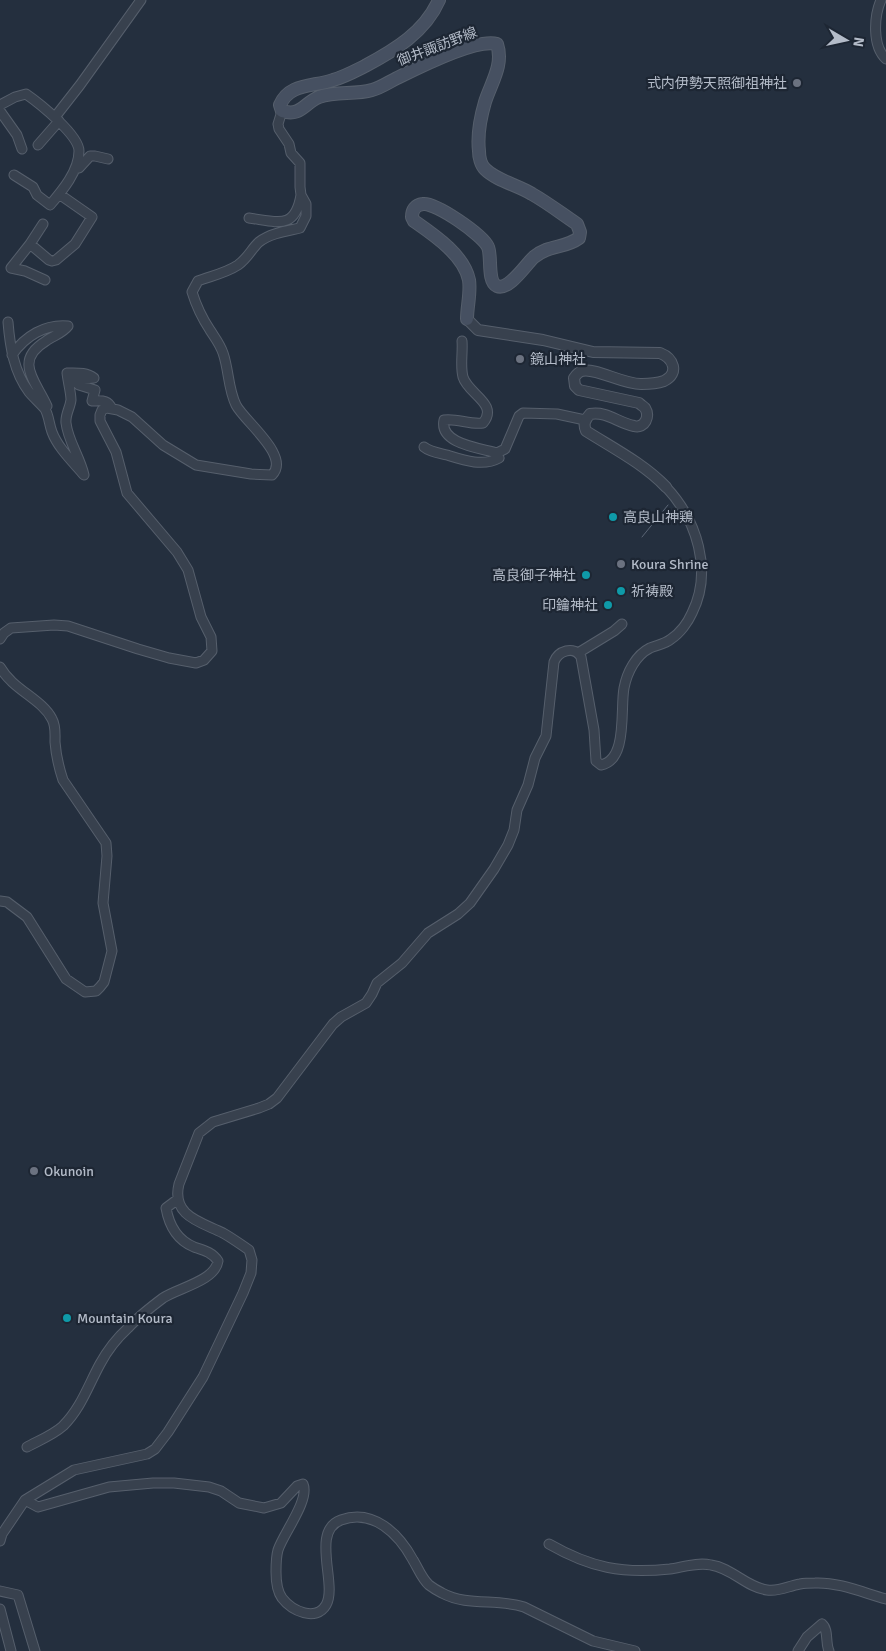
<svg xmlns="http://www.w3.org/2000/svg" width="886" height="1651" font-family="Signika,'Noto Sans JP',sans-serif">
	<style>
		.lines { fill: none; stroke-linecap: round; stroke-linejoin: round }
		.minor-casing { stroke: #565f6c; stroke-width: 11 }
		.tertiary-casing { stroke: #565f6c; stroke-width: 12 }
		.secondary-casing { stroke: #565f6c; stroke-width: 14 }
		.minor { stroke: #38414e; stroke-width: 9 }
		.tertiary { stroke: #38414e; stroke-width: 10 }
		.secondary { stroke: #465061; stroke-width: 12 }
		.tram { stroke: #5a6575; stroke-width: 1 }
		.worship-dot { fill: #6b7280; stroke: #1d2633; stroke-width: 2 }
		.culture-dot { fill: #0f9aa8; stroke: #1d2633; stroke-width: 2 }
		.labels { text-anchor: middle; stroke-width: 4.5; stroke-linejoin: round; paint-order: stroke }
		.street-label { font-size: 14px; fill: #b4bcc9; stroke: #1d2633 }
		.poi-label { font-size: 14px; fill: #b4bcc9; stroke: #1d2633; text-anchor: start }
	</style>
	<rect width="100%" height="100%" fill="#242f3e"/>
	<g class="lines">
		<defs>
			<path id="minor" d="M881,0C874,16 872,46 886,59
				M0,105L15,97L26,94C39,103 79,135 79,151C79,171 62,191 50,205L37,195L33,187L14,175
				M0,111L17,135L22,149
				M55,117L80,85L141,0
				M38,145L59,121
				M75,169L79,168L90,156H95L108,159
				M249,218C278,222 295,230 301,195
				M30,244L43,224
				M45,280L25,271L11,268L30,244L49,260L52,261L56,260L75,244L92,217L59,194
				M8,322C10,347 14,372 29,392C34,398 40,403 45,409C49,416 49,424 52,432C58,448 73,462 84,475C80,457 68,441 66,423C65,415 70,408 71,400C71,393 68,382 67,373C77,373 86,372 94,378L73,380L79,385L95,390L92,401C101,401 108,399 112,409
				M462,341C463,352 460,366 463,377C468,394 499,404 483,423C470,425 457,418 444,420C439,444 480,448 497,453L505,449L519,416L523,413L557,414L585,420
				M12,355C25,336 45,324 68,326C63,333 53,336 46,341C13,361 36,381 47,406
				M424,447C430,452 439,453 447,455C463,460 483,467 499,458L497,453
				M0,639L4,633L11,628L54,625L68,626L138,649L169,658L196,663L204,660L212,651L211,637L201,617L188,570L177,552L127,493L116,452L100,421V415L102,410L107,408L118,410L132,417L163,445L196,465L251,474L272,475C291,456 244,421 236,405C228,389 229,370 223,353C220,344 215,338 210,330C202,318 196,305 192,292L198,281C211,276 226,273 238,265C248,258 252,248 259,242C271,233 287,231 300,228L306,216V204L301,195L300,187V163L291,153L289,144L279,129L278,124L282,111
				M578,653L614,631L622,624
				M0,667C13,690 42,699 52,719C56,726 55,734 55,742C56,755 59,768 63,780L106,843L107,856L103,903L112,951L104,982L100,987L96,991L85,992L66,979L27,917L7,902L0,901
				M27,1447C38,1441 53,1435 63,1426C81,1408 88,1386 100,1364C107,1351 117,1338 128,1328C138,1317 151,1307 163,1298C178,1288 215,1281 218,1261C212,1252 203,1250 194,1247C177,1240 169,1225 166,1208L178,1199
				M25,1500L38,1507L109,1487L153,1483H174L209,1487L221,1491L239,1503L264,1508L281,1503L297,1486L303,1484C310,1500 283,1534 278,1550C276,1557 276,1565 276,1572C276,1581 277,1591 282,1598C292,1611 316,1622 326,1605C338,1585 310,1531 341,1520C373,1508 399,1534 413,1560C418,1568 422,1579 429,1585C433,1588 438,1591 442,1593C468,1607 497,1598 524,1607L593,1641L635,1651
				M0,1541L2,1534L25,1500L74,1470L147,1454L155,1449L168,1432L203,1377L243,1293L251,1273L252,1260L249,1250C240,1244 232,1238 223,1233C201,1222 171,1216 179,1184L199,1133L213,1122L259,1108L269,1104L277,1098L333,1024L341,1017L366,1003L372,994L377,983L402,963L428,933L458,914L470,903L494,869L508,845L514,830L517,810L528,785L535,758L546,736L554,662C558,651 574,645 581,657L594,730L596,761L601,765C628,760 620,709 624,688C627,672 636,655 650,648C657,645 665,644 671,639C680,633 688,622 692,613C713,571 697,520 666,487
				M549,1544C591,1568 622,1574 670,1569C683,1567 698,1562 711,1565C732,1568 746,1587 767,1590C779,1592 788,1586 800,1584C805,1583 810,1583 815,1583C839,1582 864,1593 886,1599
				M0,1591L18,1595L35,1651
				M0,1609L11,1651
				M798,1651L807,1637L822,1624C829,1630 825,1642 829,1651"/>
			<path id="tertiary" d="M467,319L478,330L543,340L593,352L660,353C673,358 680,373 664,381C658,383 648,384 642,384C624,385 595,367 582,371C578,372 576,375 574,378L575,386L579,390L639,403C641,405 643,406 645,408C650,416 645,429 634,426C618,423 607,411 590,414C585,420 583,424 586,431C613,448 644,464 666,487"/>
			<path id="secondary" d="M439,0C425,32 395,50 365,66C355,71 344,77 333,80C313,87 289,83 280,105L282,111C301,117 304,103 319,97C336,91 355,95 372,90C380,88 389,82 397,78C417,68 476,38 497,44C504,65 491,83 485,102C480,119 477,134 479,151C479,157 481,165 485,169C497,181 518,185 532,194C548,203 562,214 577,224L580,232L579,238C564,249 550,244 534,257C526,264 509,291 497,286C487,282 492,256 488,247C483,235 435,202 423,204C415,205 412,210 412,217L414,221C434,235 464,255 469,280C471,292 467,307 467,319"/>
		</defs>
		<use href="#minor" class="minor-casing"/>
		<use href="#tertiary" class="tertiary-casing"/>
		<use href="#secondary" class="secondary-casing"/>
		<use href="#minor" class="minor"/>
		<use href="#tertiary" class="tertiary"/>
		<use href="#secondary" class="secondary"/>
		<path class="tram" d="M642,537L668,505"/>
	</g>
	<g class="worship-dot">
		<circle cx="797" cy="83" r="5"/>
		<circle cx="520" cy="359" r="5"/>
		<circle cx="621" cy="564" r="5"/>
		<circle cx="34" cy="1171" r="5"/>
	</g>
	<g class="culture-dot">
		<circle cx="613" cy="517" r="5"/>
		<circle cx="586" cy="575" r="5"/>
		<circle cx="621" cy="591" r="5"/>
		<circle cx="608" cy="605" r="5"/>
		<circle cx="67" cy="1318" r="5"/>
	</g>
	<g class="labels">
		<g class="street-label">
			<text transform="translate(437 46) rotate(-21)" y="5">御井諏訪野線</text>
		</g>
		<g class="poi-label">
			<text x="787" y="88" text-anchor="end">式内伊勢天照御祖神社</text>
			<text x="530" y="364">鏡山神社</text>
			<text x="623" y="522">高良山神鶏</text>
			<text x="631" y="569">Koura Shrine</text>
			<text x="576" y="580" text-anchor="end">高良御子神社</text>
			<text x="631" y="596">祈祷殿</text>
			<text x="598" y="610" text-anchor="end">印鑰神社</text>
			<text x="44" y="1176">Okunoin</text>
			<text x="77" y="1323">Mountain Koura</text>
		</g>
	</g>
	<g transform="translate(846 40) rotate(99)" stroke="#1d2633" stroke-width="4" paint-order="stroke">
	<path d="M0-4L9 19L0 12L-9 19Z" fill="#b4bcc9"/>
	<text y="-8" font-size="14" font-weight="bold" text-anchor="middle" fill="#b4bcc9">N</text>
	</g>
</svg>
